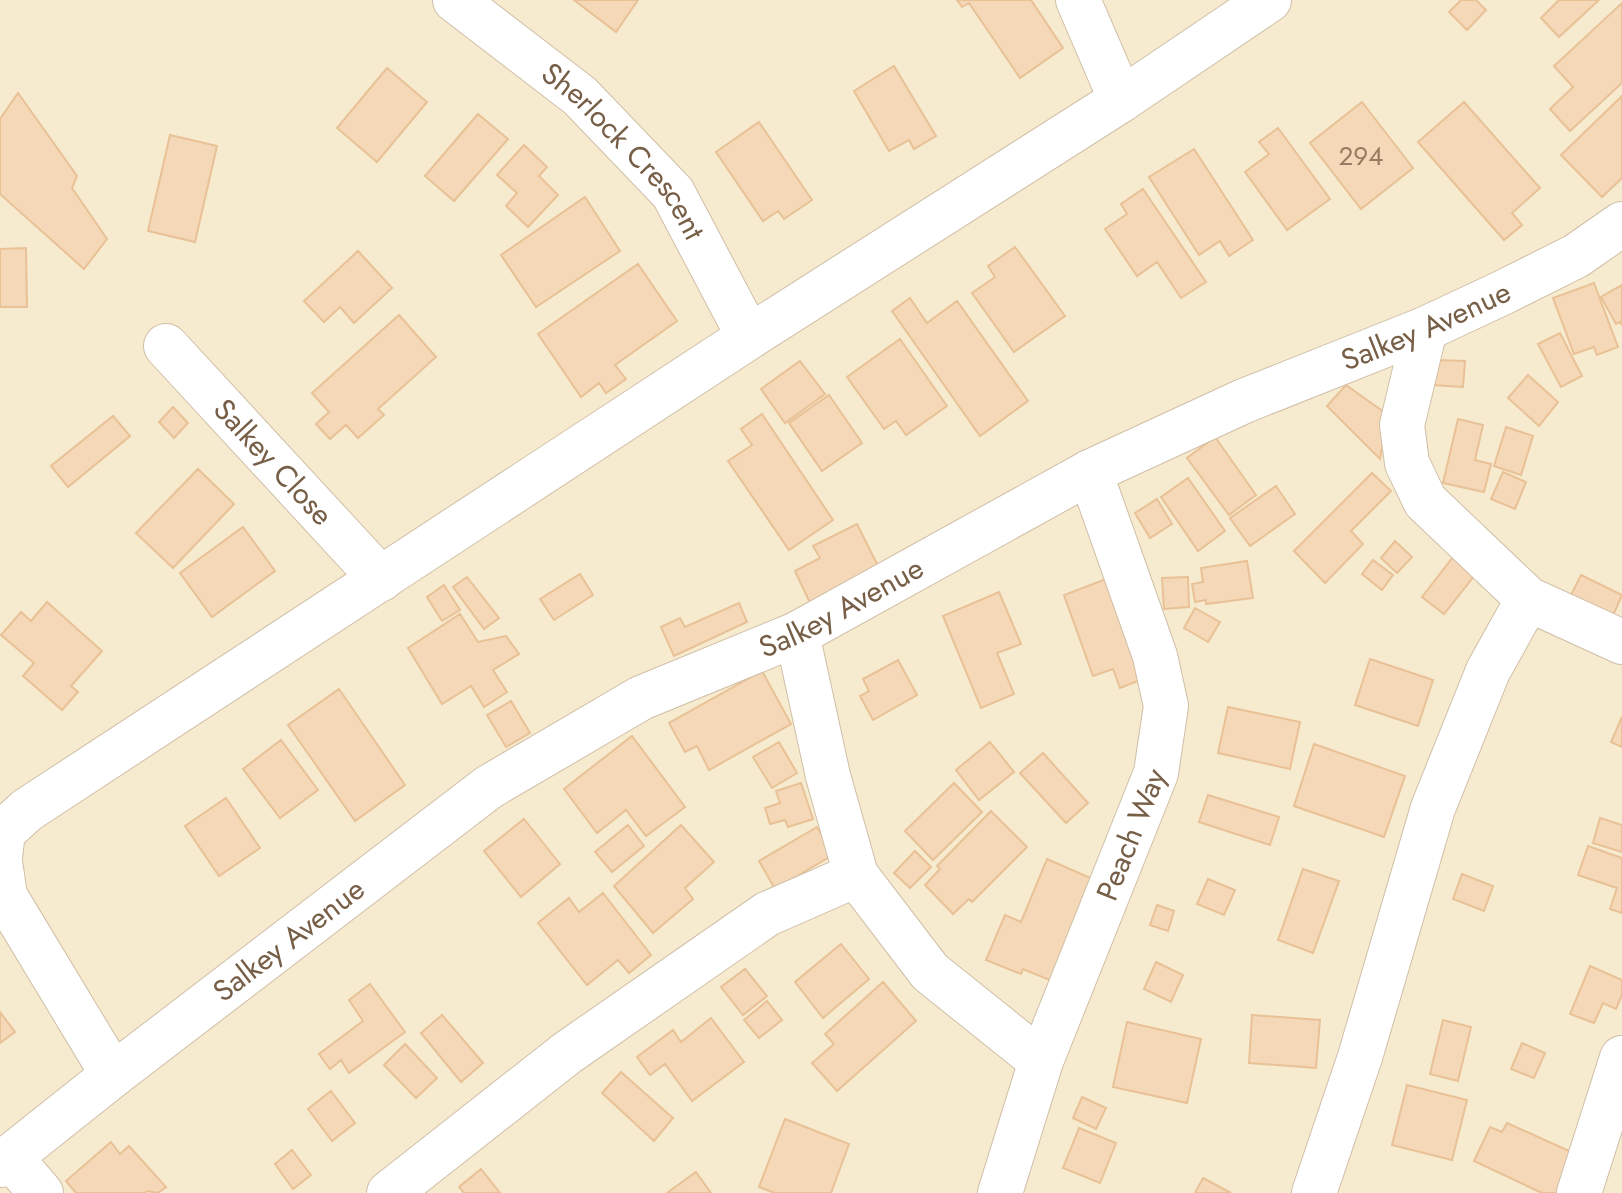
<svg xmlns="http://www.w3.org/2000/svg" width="1622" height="1193" font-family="Jost,sans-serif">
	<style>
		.residential { fill: #f6eacf }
		.building { fill: #f5d8b7; stroke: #e9c196; stroke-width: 2 }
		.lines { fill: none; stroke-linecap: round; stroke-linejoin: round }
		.minor-casing { stroke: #d0bfa7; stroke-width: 46 }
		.minor { stroke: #fff; stroke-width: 44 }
		.labels { text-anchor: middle; stroke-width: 6; stroke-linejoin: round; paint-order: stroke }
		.number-label { font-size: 26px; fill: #967c62 }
		.street-label { font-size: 30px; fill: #775e46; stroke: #fff9e9 }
	</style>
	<rect width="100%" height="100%" fill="#fef7e1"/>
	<path class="residential" d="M0,0H1622V1193H0Z"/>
	<path class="building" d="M574,0H638L616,32Z
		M957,0H1031L1063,48L1020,78L969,3L962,7Z
		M1461,0H1476L1486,10L1467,30L1449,12Z
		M1559,0H1599L1559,37L1541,18Z
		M1622,3V83L1570,131L1550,109L1573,87L1554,66Z
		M894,66L936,136L914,149L909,140L889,151L854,91Z
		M387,68L427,102L377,162L337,128Z
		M18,93L77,176L72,188L107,239L84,269L0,194V119Z
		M1622,96V178L1602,197L1561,155Z
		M1362,102L1413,168L1361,209L1310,143Z
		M1464,102L1540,188L1512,213L1522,225L1504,240L1418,142Z
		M478,114L508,139L454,201L425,176Z
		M759,122L812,200L784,219L778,211L763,221L716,152Z
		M1278,128L1330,199L1287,230L1245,172L1269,154L1259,142Z
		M170,135L217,146L195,242L148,231Z
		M524,145L547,167L539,176L558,195L528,227L506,206L517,193L497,175Z
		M1194,149L1253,240L1229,256L1220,241L1199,255L1149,177Z
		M1143,189L1206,282L1181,298L1157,262L1137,276L1105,229L1127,214L1121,204Z
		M585,197L620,251L536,307L501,255Z
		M1015,247L1065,316L1014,352L972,293L995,277L988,266Z
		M26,248L27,307H0V249Z
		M358,251L392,288L354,323L340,307L324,322L304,301Z
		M638,264L677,321L615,365L626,379L606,393L599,383L581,397L538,334Z
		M1594,283L1618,347L1597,355L1594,347L1574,354L1553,298Z
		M1622,285V325L1620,322L1616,324L1601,297Z
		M910,298L927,323L957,301L1028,401L980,436L892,311Z
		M399,315L436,357L378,409L384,415L358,438L346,425L330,439L316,424L329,412L312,393Z
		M1560,333L1582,376L1561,387L1538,344Z
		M900,339L947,406L906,435L896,421L884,429L847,377Z
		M1434,360L1465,361L1463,387L1432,385Z
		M800,361L825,394L785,423L761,389Z
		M1528,375L1558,402L1539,426L1508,398Z
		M1346,385L1388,415L1380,459L1327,406Z
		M829,395L862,443L822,471L789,423Z
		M173,407L188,423L174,438L159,422Z
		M762,414L833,520L789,550L728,461L752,445L741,429Z
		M113,416L130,436L68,487L51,466Z
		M1458,419L1483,425L1475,460L1491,464L1484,492L1443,483Z
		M1506,427L1533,436L1521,475L1494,466Z
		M1215,437L1256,495L1229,515L1187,458Z
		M198,469L234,504L173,568L136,533Z
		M1503,472L1526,482L1515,509L1491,499Z
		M1372,473L1391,491L1351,531L1363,544L1325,583L1294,551Z
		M1188,478L1225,531L1198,551L1161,497Z
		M1276,486L1295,514L1250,546L1230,518Z
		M1157,499L1172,524L1150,538L1135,513Z
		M857,524L879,568L810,603L795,571L820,558L813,546Z
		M243,527L275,571L212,617L180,573Z
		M1395,541L1412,557L1397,573L1381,558Z
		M1453,557L1475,575L1444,614L1422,597Z
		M1373,560L1393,575L1382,590L1362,574Z
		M1247,561L1253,598L1206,604V600L1195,602L1192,584L1203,582L1201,568Z
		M580,574L593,595L554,620L540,599Z
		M1581,575L1622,595L1611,620L1569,599Z
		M1114,576L1151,676L1120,688L1113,669L1093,676L1064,595Z
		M467,577L499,618L484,629L453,587Z
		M1188,577L1189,607L1164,609L1162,578Z
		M444,585L460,610L442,621L427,597Z
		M999,592L1021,644L997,653L1014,694L981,708L943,616Z
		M47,602L102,651L71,686L78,692L62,710L23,676L34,663L1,635L21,612L31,621Z
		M739,603L747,622L674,656L661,627L680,618L685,627Z
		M1195,608L1220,622L1208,642L1184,628Z
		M460,614L478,642L506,636L519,654L493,670L507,692L484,707L471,686L442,704L408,648Z
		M1370,659L1433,680L1418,726L1355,705Z
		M898,660L917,695L873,720L860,696L869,691L863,679Z
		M762,671L791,724L709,770L697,746L685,752L669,723Z
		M339,689L405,785L355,821L288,725Z
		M511,701L530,733L506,747L487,715Z
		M1228,707L1300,722L1290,769L1218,753Z
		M1622,717V747L1611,742Z
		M632,736L685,807L646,836L626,810L597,833L564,789Z
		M281,740L318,790L280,818L243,769Z
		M779,742L797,773L772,788L753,757Z
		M990,742L1014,772L979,800L956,770Z
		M1314,744L1405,776L1384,837L1294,806Z
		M1043,753L1088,803L1066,823L1020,773Z
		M801,783L813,819L788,827L785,820L770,824L765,808L780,803L776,791Z
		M954,783L982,812L933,860L905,831Z
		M1208,795L1279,817L1270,845L1199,822Z
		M226,798L260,848L219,876L185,826Z
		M991,811L1027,847L972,902L969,899L953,914L925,885L940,869L937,866Z
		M1600,818L1622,825V852L1593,843Z
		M524,819L560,864L521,897L484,851Z
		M628,825L644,846L612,872L595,852Z
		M681,825L714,862L685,888L693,899L653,933L614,886Z
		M817,827L833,855L775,889L759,861Z
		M1588,846L1622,858V913L1610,909L1617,888L1578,875Z
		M915,851L931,867L910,888L894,873Z
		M1047,859L1095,880L1052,981L1023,969L1021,974L986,960L1005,915L1021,922Z
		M1303,869L1339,881L1313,953L1278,940Z
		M1462,874L1493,886L1484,911L1453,899Z
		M1208,879L1235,890L1224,915L1197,904Z
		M603,893L651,955L629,973L618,960L587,985L538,923L569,898L579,912Z
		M1157,905L1174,911L1168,931L1150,925Z
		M841,944L869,979L823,1018L795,982Z
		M1156,962L1183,975L1171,1002L1144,989Z
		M1590,966L1622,980V995L1616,1009L1603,1003L1594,1023L1570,1014Z
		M745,969L767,996L743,1015L721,987Z
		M883,982L916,1021L837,1091L812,1063L834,1044L825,1034Z
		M370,984L405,1032L349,1073L341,1060L330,1069L319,1054L363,1021L349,1000Z
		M767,1001L782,1020L759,1038L744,1020Z
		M0,1012L15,1032L0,1043Z
		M442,1015L483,1063L461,1082L421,1033Z
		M1252,1015L1320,1020L1316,1068L1249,1063Z
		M711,1018L744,1062L692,1101L665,1064L650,1075L637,1057L673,1030L681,1042Z
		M1443,1020L1471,1027L1458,1081L1430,1074Z
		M1127,1022L1201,1039L1187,1103L1113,1087Z
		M1522,1043L1545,1053L1534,1078L1511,1069Z
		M405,1044L437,1078L416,1098L384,1065Z
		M621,1072L673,1118L654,1141L602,1093Z
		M1407,1085L1467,1100L1452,1160L1392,1145Z
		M331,1091L355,1123L332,1141L308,1109Z
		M1082,1097L1106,1108L1096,1129L1073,1118Z
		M785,1119L849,1144L831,1193H775L759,1187Z
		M1507,1123L1576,1154L1557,1193H1542L1474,1161L1490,1127L1502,1132Z
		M1079,1128L1116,1143L1100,1183L1063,1168Z
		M111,1142L120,1154L129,1146L166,1187L158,1193L147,1191L145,1193H76L66,1181Z
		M292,1150L311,1175L293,1189L275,1164Z
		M481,1169L500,1193H464L459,1187Z
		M696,1172L711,1193H667Z
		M1203,1178L1231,1193H1195Z"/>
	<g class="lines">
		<defs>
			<g id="minor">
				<path id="s1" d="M455,0L580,96L673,193L749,337"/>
				<path d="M1078,0L1121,100"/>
				<path d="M1425,329L1402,425L1407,463L1425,501L1528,599L1622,642"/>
				<path id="s2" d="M166,346L381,579"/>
				<path d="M797,634L828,776L856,875L930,972L1041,1061"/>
				<path d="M0,857L3,832L27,810L749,337L1121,100L1269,0"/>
				<path d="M0,862L5,896L113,1075"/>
				<path d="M10,1157L41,1193"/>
				<path id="s3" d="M0,1165L113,1075L489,787L641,698L797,634L1090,472L1244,401L1425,329L1502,293L1576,256L1622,224"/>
				<path d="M389,1193L567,1053L767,914L856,875"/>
				<path id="s4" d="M1000,1193L1041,1061L1156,773L1166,706L1155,656L1090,472"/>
				<path d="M1314,1193L1360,1057L1433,808L1488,671L1528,599"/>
				<path d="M1579,1193L1622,1058"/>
			</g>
		</defs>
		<use href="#minor" class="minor-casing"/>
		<use href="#minor" class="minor"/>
	</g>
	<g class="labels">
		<g class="number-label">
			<text x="1361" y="165">294</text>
		</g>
		<g class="street-label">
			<text dy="10" stroke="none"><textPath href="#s1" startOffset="228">Sherlock Crescent</textPath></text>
			<text dy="10" stroke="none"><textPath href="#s3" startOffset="1664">Salkey Avenue</textPath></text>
			<text dy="10" stroke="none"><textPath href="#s2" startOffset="158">Salkey Close</textPath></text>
			<text dy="10" stroke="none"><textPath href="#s3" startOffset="1014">Salkey Avenue</textPath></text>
			<text dy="10" stroke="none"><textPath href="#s4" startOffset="382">Peach Way</textPath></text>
			<text dy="10" stroke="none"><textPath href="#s3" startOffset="366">Salkey Avenue</textPath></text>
		</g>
	</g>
</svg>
